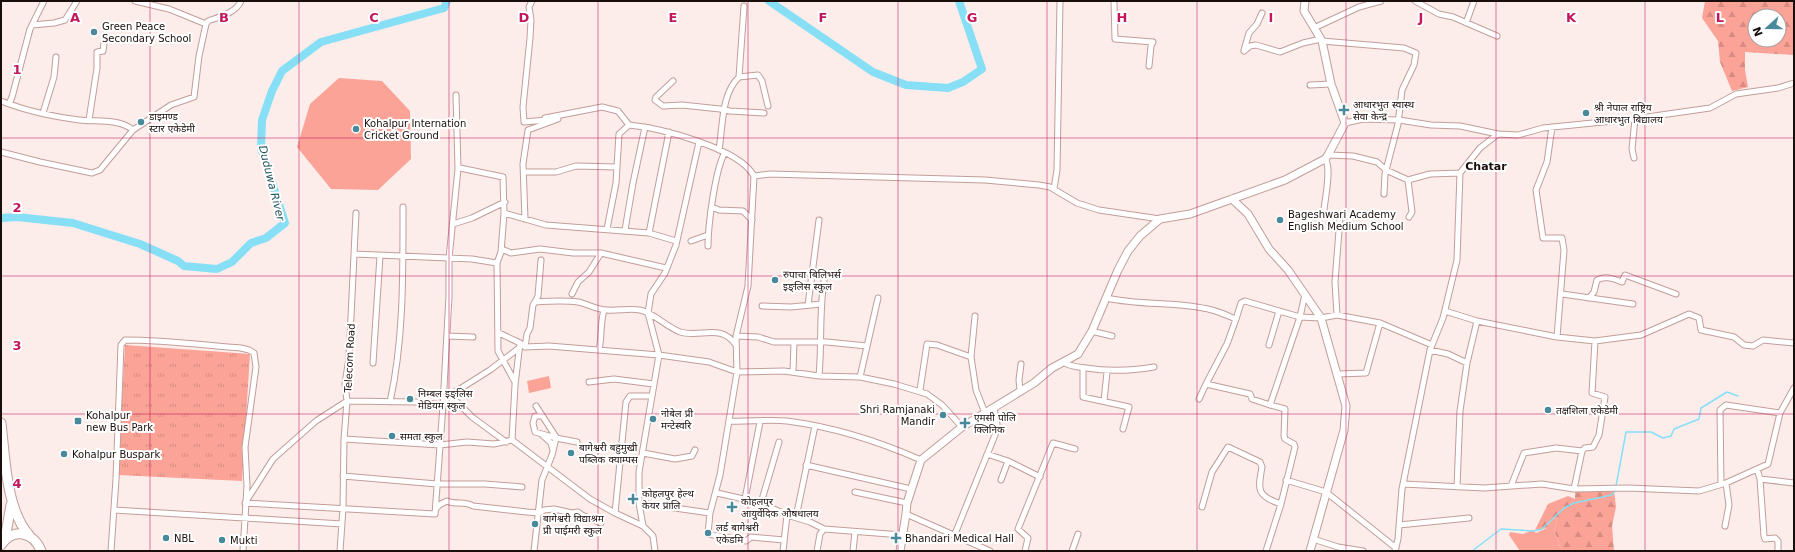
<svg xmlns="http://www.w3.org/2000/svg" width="1795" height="552" font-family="'DejaVu Sans','Noto Sans Devanagari',sans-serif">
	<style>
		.grass { fill: url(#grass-tufts) }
		.forest { fill: url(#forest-firs); fill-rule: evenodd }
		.green { fill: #fba397 }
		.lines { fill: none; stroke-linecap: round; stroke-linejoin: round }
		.stream { stroke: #87dff6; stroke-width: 1.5 }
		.river { stroke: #87dff6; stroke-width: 8 }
		.street-casing { stroke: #c19e99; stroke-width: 7 }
		.secondary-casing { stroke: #c19e99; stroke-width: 9 }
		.highway-casing { stroke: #c19e99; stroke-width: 11 }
		.street { stroke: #fff; stroke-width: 5 }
		.secondary { stroke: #fff; stroke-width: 7 }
		.highway { stroke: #fff; stroke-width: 9 }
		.grid { fill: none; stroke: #c2185b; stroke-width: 1; stroke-opacity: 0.55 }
		.poi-dot { fill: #488a9b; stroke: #fff; stroke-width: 1.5 }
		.labels { text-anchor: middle; stroke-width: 4; stroke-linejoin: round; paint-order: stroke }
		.poi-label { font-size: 10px; fill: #1a0e0d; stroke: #fff; text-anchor: start }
		.street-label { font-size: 10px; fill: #1a0e0d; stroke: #fff }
		.neighbourhood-label { font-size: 11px; font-weight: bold; fill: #1a0e0d; stroke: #fff }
		.water-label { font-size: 11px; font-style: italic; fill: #1f525e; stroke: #fff }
		.grid-label { font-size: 13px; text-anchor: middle; font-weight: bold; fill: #c2185b; stroke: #fff; stroke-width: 4; stroke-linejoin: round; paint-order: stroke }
	</style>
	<defs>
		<pattern id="grass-tufts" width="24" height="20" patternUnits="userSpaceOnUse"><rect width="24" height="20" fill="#fba397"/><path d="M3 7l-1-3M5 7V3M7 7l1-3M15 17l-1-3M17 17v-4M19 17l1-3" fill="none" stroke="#d78b81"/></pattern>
		<pattern id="forest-firs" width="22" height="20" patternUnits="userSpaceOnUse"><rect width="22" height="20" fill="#fba397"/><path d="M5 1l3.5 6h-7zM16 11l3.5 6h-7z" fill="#d78b81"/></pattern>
	</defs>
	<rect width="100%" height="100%" fill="#fcedeb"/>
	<path class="grass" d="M125,345L250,354L242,481L118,475Z"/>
	<path class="forest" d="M1705,1H1794V55L1745,52V70L1748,87L1732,91L1720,62L1718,41L1702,18ZM1755,16H1779V40H1755Z
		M1614,490L1616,507L1612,526L1614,551H1562L1554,531L1557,519L1553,518L1547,528L1535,530L1548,504L1568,496L1575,499V492Z"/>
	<path class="green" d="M339,78L382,81L410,111L411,159L378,190L331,189L297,147L310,104Z
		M549,376L551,388L529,393L527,381Z
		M1553,518L1557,519L1554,531L1562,551H1520L1509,535L1510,532L1523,534L1533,530L1536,533L1547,528Z"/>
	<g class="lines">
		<path class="stream" d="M1616,486L1626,432H1651L1663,438L1671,436L1674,429L1699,419L1701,408L1727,392L1738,396
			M1472,551L1501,529L1534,531L1542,529L1564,508L1574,503L1612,495L1615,490"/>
		<path class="river" d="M769,1L873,72L906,85L948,88L963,82L982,69L959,1
			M1,218L17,217L73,223L140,244L178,261L184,266L217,269L232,262L251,243L266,238L285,223L261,148L262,120L272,91L282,71L321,42L444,8L447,1"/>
		<defs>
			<path id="street" d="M135,1L169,9L206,24
				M1114,1L1115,39L1153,42L1151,46L1149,66
				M1415,1L1439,14L1453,17L1497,36
				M1466,23L1474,1
				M32,25L54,23L65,20L77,1
				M1314,28L1359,7L1381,1
				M1322,41L1404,48L1416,53L1414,65L1402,90L1398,124L1385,174L1384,194
				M1244,50L1249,33L1257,24L1262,13
				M1244,51L1250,46L1256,45L1280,52L1303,43L1321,39
				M739,77L744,6
				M673,81L656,97L655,100L663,106L682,105L720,109L730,111L764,113
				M1310,85L1331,84
				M456,95L458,169
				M1,101L9,104L12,97L30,29L44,1
				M9,104C31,112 56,117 79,120C96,122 119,118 133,130
				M43,113L54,77L56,57
				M545,118L602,107L618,111L629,125
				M89,120L97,68V52L103,51L104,43
				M524,122L558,119L528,130L523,164L525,219
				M524,122L523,107L530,38L531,20L529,7L532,1
				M1345,123L1363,119L1399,120L1431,125L1460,126L1498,134L1518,135L1543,128L1633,119L1710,108L1736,94L1778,88L1794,83
				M699,142L676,245L665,273L651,294L648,313L659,355L709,362L737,372L784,371L819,376L860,377L894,384L927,394L942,405L962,427
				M719,150C723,126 721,94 739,77L758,75L762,81L768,106
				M1,152L40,162L92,173L100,170L133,130L171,105L194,97L199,56L206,24L208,21C219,17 236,13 241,1
				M1328,155L1353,156L1377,162L1386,170L1408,180L1430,174L1460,173
				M1634,158L1632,149L1635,119
				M1325,159C1332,167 1325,198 1324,210L1326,214L1338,216L1340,218L1335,282L1337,315
				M524,172H556L576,166L616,167
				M1408,180L1412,212L1409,217
				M1054,189L1057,170L1060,1
				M712,207L719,210L743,211L752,220
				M453,224L472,218L505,202
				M607,229L616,183L619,134L629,125C660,128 739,148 754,176L770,174L985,180L1039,185L1050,187L1077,203L1099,210L1160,219
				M625,230L633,183L645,127
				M649,233L669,132
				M691,241L708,235
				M708,246C708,225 715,172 724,154
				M501,252L504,250L511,253L540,249L573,253H601L666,268
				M354,254L472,259L497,263L498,351L515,382
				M497,263L501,252L504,213L546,225L649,233L676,241
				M572,294L578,282L589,272L601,253
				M1562,294L1633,304
				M1107,298C1141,306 1178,301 1212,310C1220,312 1228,316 1236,319L1241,303L1245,301L1300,317L1321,318L1337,315L1380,323L1432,345
				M1589,298L1594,292L1597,280C1605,275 1614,279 1622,282L1625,275L1676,294
				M535,302L538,296L541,260
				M808,305L819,220
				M762,306L791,307L821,304
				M1445,311L1477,321L1557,337L1564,250L1562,238H1543L1536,190L1547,162L1552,127
				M975,316L971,357L976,390L985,413
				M1091,331L1112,336
				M499,333L520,343
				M447,336L473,337
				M736,336L758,337L774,342H827L867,346
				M1557,337L1595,341L1641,335L1689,314L1699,318L1701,330L1734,337L1744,345L1753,346L1763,340L1794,343
				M1269,345L1279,311
				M525,347L527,334L530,328L533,305L535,302C549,301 564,300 578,302C588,304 597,310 607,310C618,311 630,308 640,310C652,312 667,327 680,332C701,338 721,323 736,345
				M599,350C602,337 600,324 604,310
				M1430,350L1448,354L1467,363L1477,321
				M373,363L380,256
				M1065,363C1072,367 1078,367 1086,368C1110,372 1130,371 1154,367
				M1083,368V397L1129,407L1123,429
				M793,372L794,342
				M1338,374L1366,373L1380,323
				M819,376C822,344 819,312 824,281
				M860,377L878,298
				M589,382L614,379L654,384
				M1206,384L1227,344L1236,319
				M920,390L927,344L937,345L971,357
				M1020,390L1019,380L1021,364
				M1199,399L1206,384L1250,394L1252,399L1270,405
				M347,401L416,402L443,405L435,514L245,503L273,459L316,421Z
				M445,401L455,392L490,370L519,348
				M445,401H456L472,417L506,442
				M1104,401L1107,372
				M390,402C404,339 403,272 403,207
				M443,405L449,296V258L458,169L460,168L503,177L504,213
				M536,406L556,437
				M540,416H535L533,423L535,432L556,438
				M729,421C748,422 768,419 787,421C834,427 878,441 921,460
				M541,434L551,443L553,450
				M344,439L440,445L467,442L494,444L512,440L590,499L615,513L643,526L653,536L655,551
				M512,440L515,385L520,343L525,347L549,346L659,355L639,472V503L643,526
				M643,453L675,459L692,456L695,450
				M987,454L1008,461L1040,477
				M806,465L911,489
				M1757,469L1768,464L1780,413L1794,388
				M343,476L437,484H485L522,487
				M1760,479L1794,483
				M1001,480L1008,461
				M1286,480L1326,492L1396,548
				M1403,484L1484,488L1542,484L1574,489L1628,488L1699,491L1726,483L1757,469L1760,479L1764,536L1765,539L1775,538L1778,541V551
				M1721,484L1720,410L1726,405L1780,413
				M1511,486L1524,453L1556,448L1582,451
				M1457,487L1460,411L1467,363
				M1574,489L1582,451L1585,448L1593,447L1599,435L1605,397L1592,393L1595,341
				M855,492L907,503
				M717,493L761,503L787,515L810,522L824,529L902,535
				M745,499L760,422
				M639,503L710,513L720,475L737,372L736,336L748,286L754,176
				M761,503L779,442
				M1202,507L1212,472L1228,447L1260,462L1262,467C1258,489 1256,496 1281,504
				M436,509L439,505L447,501C455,505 465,501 473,506L527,512L539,513L544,510L554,509L572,513L578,512L582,515L601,523
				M114,510L342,524
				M615,513L626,402L630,396H652
				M710,513L708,534L746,541L751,537L784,540
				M906,514L990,551
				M796,517L815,426
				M1399,525L1469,518
				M1725,526L1729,505L1726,483
				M955,534L995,435L997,424L994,408
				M1313,539L1338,547L1363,551
				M111,551L116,479L121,345L125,340C163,340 203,345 241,348L249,350L254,353L256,367L245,447L247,486L243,551
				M340,551L343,508L344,439L347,401L345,384L349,358L356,213
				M534,551L542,480L552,455L556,438L577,442
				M783,551L787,515
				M817,551L820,534L824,529
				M853,551L855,532
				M1025,551L1028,538L1018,529L1053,443L1075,449
				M1072,551L1078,534
				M1266,551L1281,504L1295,447L1294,444L1285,439L1284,436L1285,409L1270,405L1300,317L1305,294
				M1395,551L1398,539L1402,489L1430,350L1443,318L1457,260L1460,173L1480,148L1498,134"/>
			<path id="secondary" d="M1232,199L1248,214L1269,249L1288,270L1321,318L1346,406L1344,430L1310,551
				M900,551L906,514L907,503L921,460L962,427L1034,383L1052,368L1078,354L1092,331L1118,270L1128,251L1140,236L1160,219L1190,214L1232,199L1285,180L1325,159L1328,155L1345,123L1331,84L1322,41L1304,11L1305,1"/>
			<path id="highway" d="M1,423C5,456 6,510 29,535
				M5,539L11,505
				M1,545C13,527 34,532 41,551"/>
		</defs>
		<use href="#street" class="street-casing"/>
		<use href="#secondary" class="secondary-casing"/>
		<use href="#highway" class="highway-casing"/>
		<use href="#street" class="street"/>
		<use href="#secondary" class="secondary"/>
		<use href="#highway" class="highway"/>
	</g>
	<path class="grid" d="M150,1V551M299,1V551M449,1V551M598,1V551M748,1V551M898,1V551M1047,1V551M1197,1V551M1346,1V551M1496,1V551M1645,1V551M1,138H1794M1,276H1794M1,414H1794"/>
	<g class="poi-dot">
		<circle cx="94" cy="32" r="4"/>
		<path d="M1342 104h4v4h4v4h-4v4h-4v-4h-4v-4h4z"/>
		<circle cx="1586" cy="113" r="4"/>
		<circle cx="141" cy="122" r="4"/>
		<circle cx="356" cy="129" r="4"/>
		<circle cx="1280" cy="220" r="4"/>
		<circle cx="775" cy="280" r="4"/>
		<circle cx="410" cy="399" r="4"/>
		<circle cx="1548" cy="410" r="4"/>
		<circle cx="943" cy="415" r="4"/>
		<circle cx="653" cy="419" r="4"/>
		<rect x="74" y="417" width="8" height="8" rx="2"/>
		<path d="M963 417h4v4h4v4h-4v4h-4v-4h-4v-4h4z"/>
		<circle cx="392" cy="436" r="4"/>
		<circle cx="571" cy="453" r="4"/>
		<circle cx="64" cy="454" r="4"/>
		<path d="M631 493h4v4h4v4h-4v4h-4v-4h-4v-4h4z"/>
		<path d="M730 501h4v4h4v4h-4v4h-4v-4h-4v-4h4z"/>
		<circle cx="535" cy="524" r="4"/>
		<circle cx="708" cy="533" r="4"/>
		<circle cx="166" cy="538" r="4"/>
		<path d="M894 532h4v4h4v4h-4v4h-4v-4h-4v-4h4z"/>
		<circle cx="222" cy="540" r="4"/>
	</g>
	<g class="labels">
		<g class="poi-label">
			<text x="102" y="30">Green Peace<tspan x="102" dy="12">Secondary School</tspan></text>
			<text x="1353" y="108">आधारभुत स्वास्थ<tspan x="1353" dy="12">सेवा केन्द्र</tspan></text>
			<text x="1594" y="111">श्री नेपाल राष्ट्रिय<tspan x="1594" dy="12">आधारभुत बिद्यालय</tspan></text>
			<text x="149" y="120">डाइमण्ड<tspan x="149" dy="12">स्टार एकेडेमी</tspan></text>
			<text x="364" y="127">Kohalpur Internation<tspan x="364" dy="12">Cricket Ground</tspan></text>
			<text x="1288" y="218">Bageshwari Academy<tspan x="1288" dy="12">English Medium School</tspan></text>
			<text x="783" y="278">रुपाचा बिलिभर्स<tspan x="783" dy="12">इङ्लिस स्कुल</tspan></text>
			<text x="418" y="397">निम्बल इङ्लिस<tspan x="418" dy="12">मेडियम स्कुल</tspan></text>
			<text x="935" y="413" text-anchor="end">Shri Ramjanaki<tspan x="935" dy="12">Mandir</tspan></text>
			<text x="1556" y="414">तक्षशिला एकेडेमी</text>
			<text x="661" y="417">नोबेल प्री<tspan x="661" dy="12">मन्टेस्वरि</tspan></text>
			<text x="86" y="419">Kohalpur<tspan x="86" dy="12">new Bus Park</tspan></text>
			<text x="974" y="421">एमसी पोलि<tspan x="974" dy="12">क्लिनिक</tspan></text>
			<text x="400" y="440">समता स्कुल</text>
			<text x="579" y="451">बागेश्वरी बहुमुखी<tspan x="579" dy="12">पब्लिक क्याम्पस</tspan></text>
			<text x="72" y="458">Kohalpur Buspark</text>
			<text x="642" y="497">कोहलपुर हेल्थ<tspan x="642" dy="12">केयर प्रालि</tspan></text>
			<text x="741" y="505">कोहलपुर<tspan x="741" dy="12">आयुर्वेदिक औषधालय</tspan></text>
			<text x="543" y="522">बागेश्वरी विद्याश्रम<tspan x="543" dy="12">प्री पाईमरी स्कुल</tspan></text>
			<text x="716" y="531">लर्ड बागेश्वरी<tspan x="716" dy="12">एकेडमि</tspan></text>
			<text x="174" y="542">NBL</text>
			<text x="905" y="542">Bhandari Medical Hall</text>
			<text x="230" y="544">Mukti</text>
		</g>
		<g class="street-label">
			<text transform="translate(349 358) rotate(-87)" y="4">Telecom Road</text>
		</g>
		<g class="neighbourhood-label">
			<text x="1486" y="170">Chatar</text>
		</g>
		<g class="water-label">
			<text transform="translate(272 183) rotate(76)" y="4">Duduwa River</text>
		</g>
	</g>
	<g class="grid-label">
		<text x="75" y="22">A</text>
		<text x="224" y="22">B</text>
		<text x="374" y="22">C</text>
		<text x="524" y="22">D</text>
		<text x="673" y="22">E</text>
		<text x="823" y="22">F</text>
		<text x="972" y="22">G</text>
		<text x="1122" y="22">H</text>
		<text x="1271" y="22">I</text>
		<text x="1421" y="22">J</text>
		<text x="1571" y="22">K</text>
		<text x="1720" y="22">L</text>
		<text x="17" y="74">1</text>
		<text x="17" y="212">2</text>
		<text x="17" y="350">3</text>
		<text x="17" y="488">4</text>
	</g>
	<rect width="1795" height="552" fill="none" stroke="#1a0e0d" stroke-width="4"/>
	<g transform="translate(1767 28) rotate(249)"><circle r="19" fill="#ffffff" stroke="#a39f9e"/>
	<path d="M0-3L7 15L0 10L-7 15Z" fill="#488a9b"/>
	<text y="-6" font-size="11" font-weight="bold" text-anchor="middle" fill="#1a0e0d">N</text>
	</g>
</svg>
